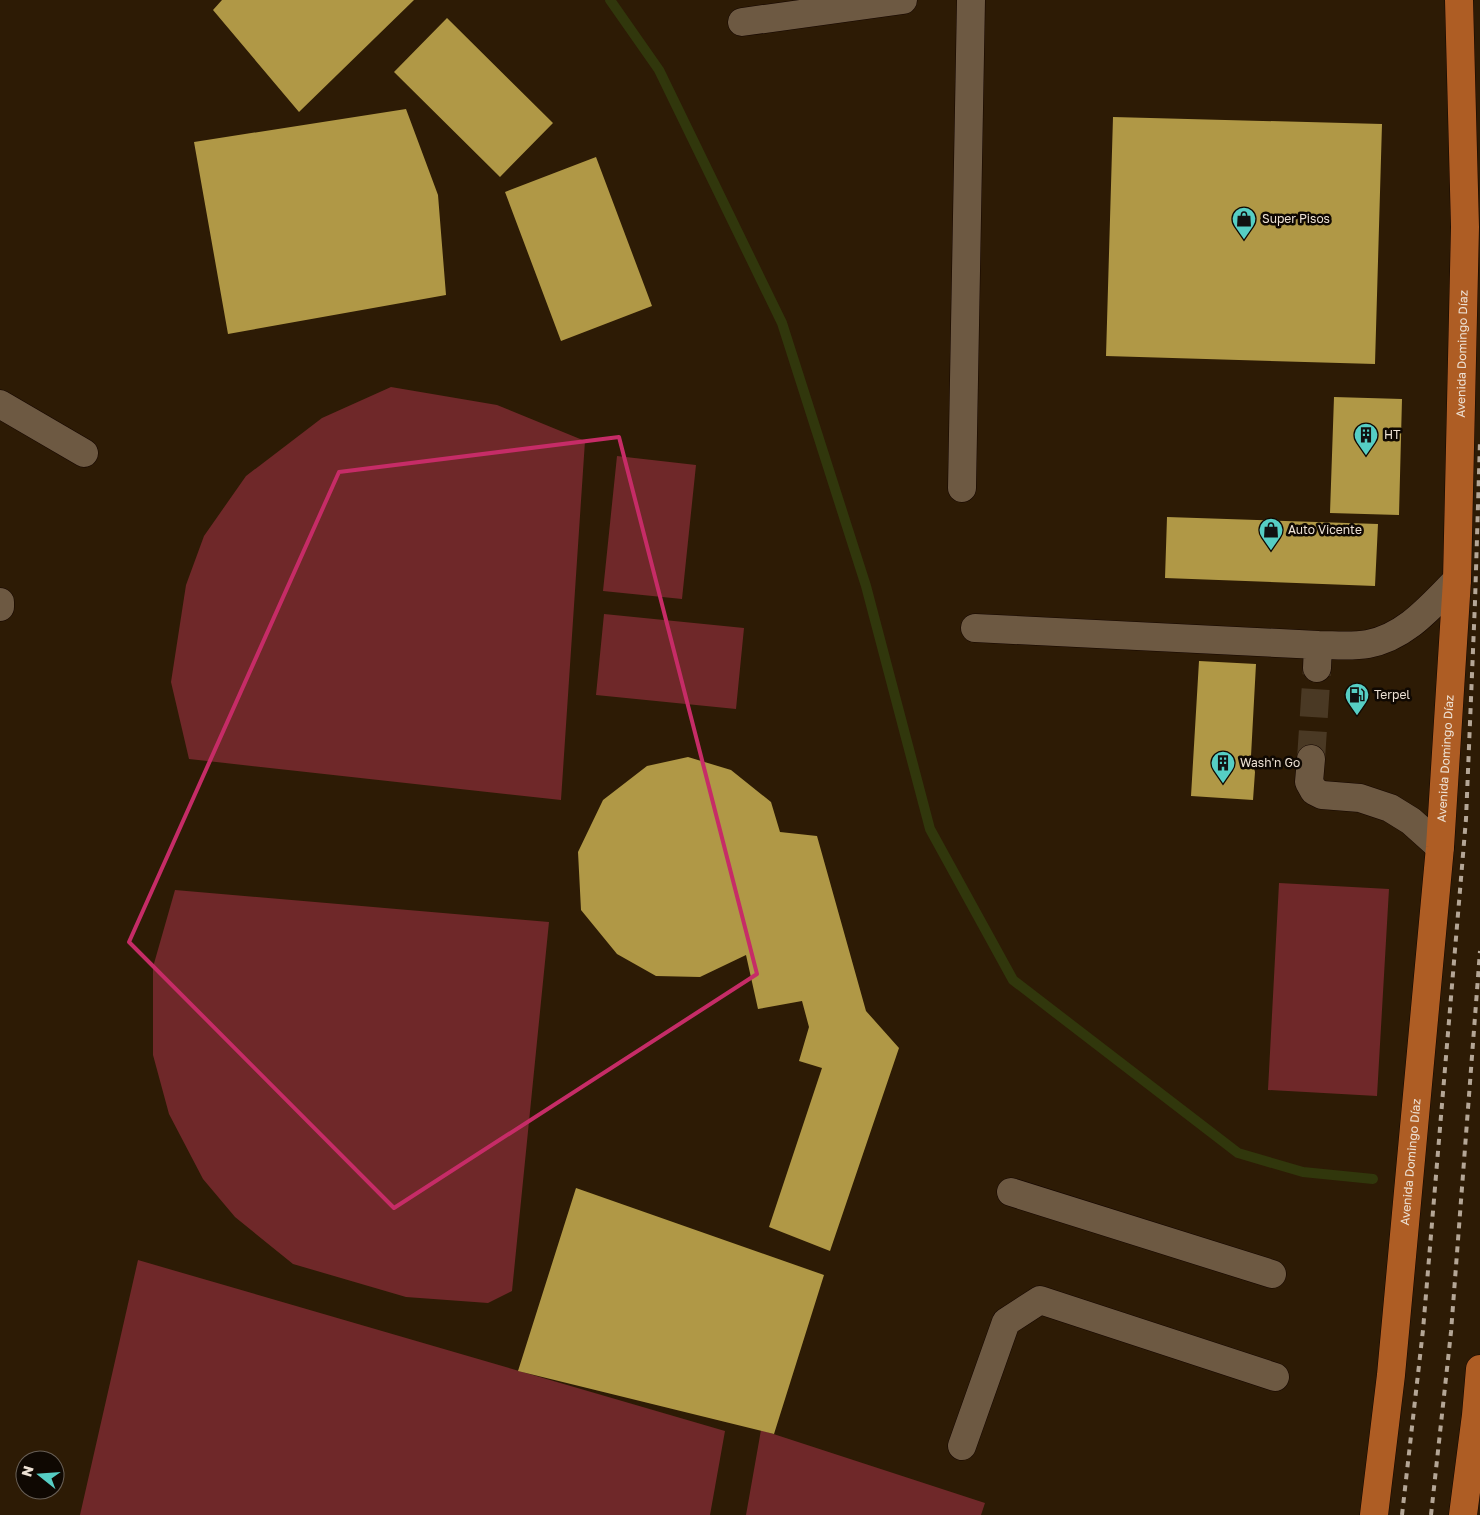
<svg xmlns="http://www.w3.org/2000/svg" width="1480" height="1515" font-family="'Golos Text',sans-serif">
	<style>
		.green { fill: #6f2829 }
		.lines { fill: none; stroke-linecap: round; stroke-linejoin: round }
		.stream { stroke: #31370c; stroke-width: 10 }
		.building { fill: #b09846 }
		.minor-tunnel { stroke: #4a3924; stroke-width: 28; stroke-dasharray: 28 14; stroke-linecap: butt }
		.minor-casing { stroke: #150600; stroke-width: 29 }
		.major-casing { stroke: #150600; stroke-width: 29 }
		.minor { stroke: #6d5942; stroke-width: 28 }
		.major { stroke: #ae5d24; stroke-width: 28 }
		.rail { stroke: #b4a696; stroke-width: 4; stroke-dasharray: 6 6; stroke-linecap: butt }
		.marked { fill: none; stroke: #c62c67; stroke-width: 4; stroke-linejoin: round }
		.labels { text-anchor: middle; stroke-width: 5; stroke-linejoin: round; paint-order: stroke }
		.poi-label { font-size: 12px; fill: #eee2d5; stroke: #0f0802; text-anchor: start }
		.street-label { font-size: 12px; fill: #eee2d5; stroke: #0f0802 }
	</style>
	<rect width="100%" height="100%" fill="#2d1b05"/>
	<path class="green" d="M391,387L497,405L585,441L561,800L189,759L171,682L186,585L204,536L246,476L322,418Z
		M617,456L696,465L682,599L603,591Z
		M604,614L744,628L736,709L596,695Z
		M1279,883L1389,889L1377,1096L1268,1090Z
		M175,890L549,922L512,1291L488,1303L406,1297L293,1264L235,1217L203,1179L169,1114L153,1055V967Z
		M138,1260L725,1431L710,1515H80Z
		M761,1430L985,1503L981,1515H746Z"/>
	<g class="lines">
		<path class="stream" d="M610,0L659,70L782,323L866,586L930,829L1013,980L1238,1153L1303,1172L1373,1179"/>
	</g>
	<path class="building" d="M222,0H414L299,112L213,10Z
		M447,18L553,123L500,177L394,72Z
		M406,109L438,195L446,295L228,334L194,142Z
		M1113,117L1382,124L1375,364L1106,356Z
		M596,157L652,306L561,341L505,192Z
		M1334,397L1402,399L1399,515L1330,513Z
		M1167,517L1378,524L1375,586L1165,578Z
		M1199,661L1256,664L1251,756L1255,772L1253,800L1191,796Z
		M688,757L731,770L771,802L780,832L817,836L866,1011L899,1048L830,1251L769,1227L822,1068L799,1061L809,1027L802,1001L758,1009L746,955L700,977L656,976L617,954L581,910L578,852L603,800L647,766Z
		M576,1188L824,1275L774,1434L518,1371Z"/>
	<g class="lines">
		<path class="minor-tunnel" d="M1311,759L1317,668"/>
		<defs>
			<path id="minor" d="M742,22L903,0
				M0,404L84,453
				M962,488L971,0
				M0,602V607
				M975,628L1318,645
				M1317,668L1318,645C1334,645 1352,647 1368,644C1406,637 1431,606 1457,580
				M1311,759L1309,782L1314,791L1322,795L1360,798L1390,808L1411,821L1440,847
				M1011,1192L1272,1274
				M962,1446L1006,1322L1040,1300L1275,1377"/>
			<g id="major">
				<path id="s1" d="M1374,1515L1391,1375L1440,847L1457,580L1465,227L1459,0"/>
				<path d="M1463,1515L1476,1415L1480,1369"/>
			</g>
		</defs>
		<use href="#minor" class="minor-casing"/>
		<use href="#major" class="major-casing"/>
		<use href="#minor" class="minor"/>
		<use href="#major" class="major"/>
		<path class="rail" d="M1402,1515L1423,1330L1466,819L1475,602L1480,441
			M1431,1515L1451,1332L1480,951"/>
	</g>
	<path class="marked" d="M619,437L757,974L394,1208L129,942L339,472Z"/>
	<defs>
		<symbol id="shop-pin" viewBox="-11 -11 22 30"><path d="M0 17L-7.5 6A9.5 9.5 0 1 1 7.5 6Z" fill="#56cec4" stroke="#0f0802"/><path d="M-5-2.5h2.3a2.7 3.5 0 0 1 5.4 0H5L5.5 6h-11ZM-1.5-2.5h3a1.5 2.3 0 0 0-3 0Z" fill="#111"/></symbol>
		<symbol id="building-pin" viewBox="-11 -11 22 30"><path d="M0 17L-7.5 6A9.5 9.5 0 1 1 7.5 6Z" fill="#56cec4" stroke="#0f0802"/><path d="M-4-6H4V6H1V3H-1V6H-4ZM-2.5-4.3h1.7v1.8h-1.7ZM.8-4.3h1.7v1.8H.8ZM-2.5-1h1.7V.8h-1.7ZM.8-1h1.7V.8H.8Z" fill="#111"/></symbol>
		<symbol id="fuel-pin" viewBox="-11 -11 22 30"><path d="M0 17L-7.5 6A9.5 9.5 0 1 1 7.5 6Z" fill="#56cec4" stroke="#0f0802"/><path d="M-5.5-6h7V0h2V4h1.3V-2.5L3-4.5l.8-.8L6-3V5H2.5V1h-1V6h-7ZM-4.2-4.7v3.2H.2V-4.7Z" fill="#111"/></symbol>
	</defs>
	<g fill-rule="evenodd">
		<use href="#shop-pin" x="1230" y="205" width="28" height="38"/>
		<use href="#building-pin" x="1352" y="421" width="28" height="38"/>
		<use href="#shop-pin" x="1257" y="516" width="28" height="38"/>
		<use href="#fuel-pin" x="1343" y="681" width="28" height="38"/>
		<use href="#building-pin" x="1209" y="749" width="28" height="38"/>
	</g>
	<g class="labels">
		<g class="poi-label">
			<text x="1262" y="223">Super Pisos</text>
			<text x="1384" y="439">HT</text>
			<text x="1288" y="534">Auto Vicente</text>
			<text x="1374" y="699">Terpel</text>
			<text x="1240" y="767">Wash'n Go</text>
		</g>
		<g class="street-label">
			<text dy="4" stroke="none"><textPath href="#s1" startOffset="1165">Avenida Domingo Díaz</textPath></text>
			<text dy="4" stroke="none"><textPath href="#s1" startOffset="760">Avenida Domingo Díaz</textPath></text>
			<text dy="4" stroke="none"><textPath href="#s1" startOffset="355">Avenida Domingo Díaz</textPath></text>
		</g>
	</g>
	<g transform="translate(40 1475) rotate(287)"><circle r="24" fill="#0f0802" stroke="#685f56"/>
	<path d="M0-4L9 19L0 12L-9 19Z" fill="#56cec4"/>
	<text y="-8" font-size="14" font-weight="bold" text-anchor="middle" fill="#eee2d5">N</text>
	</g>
</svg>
